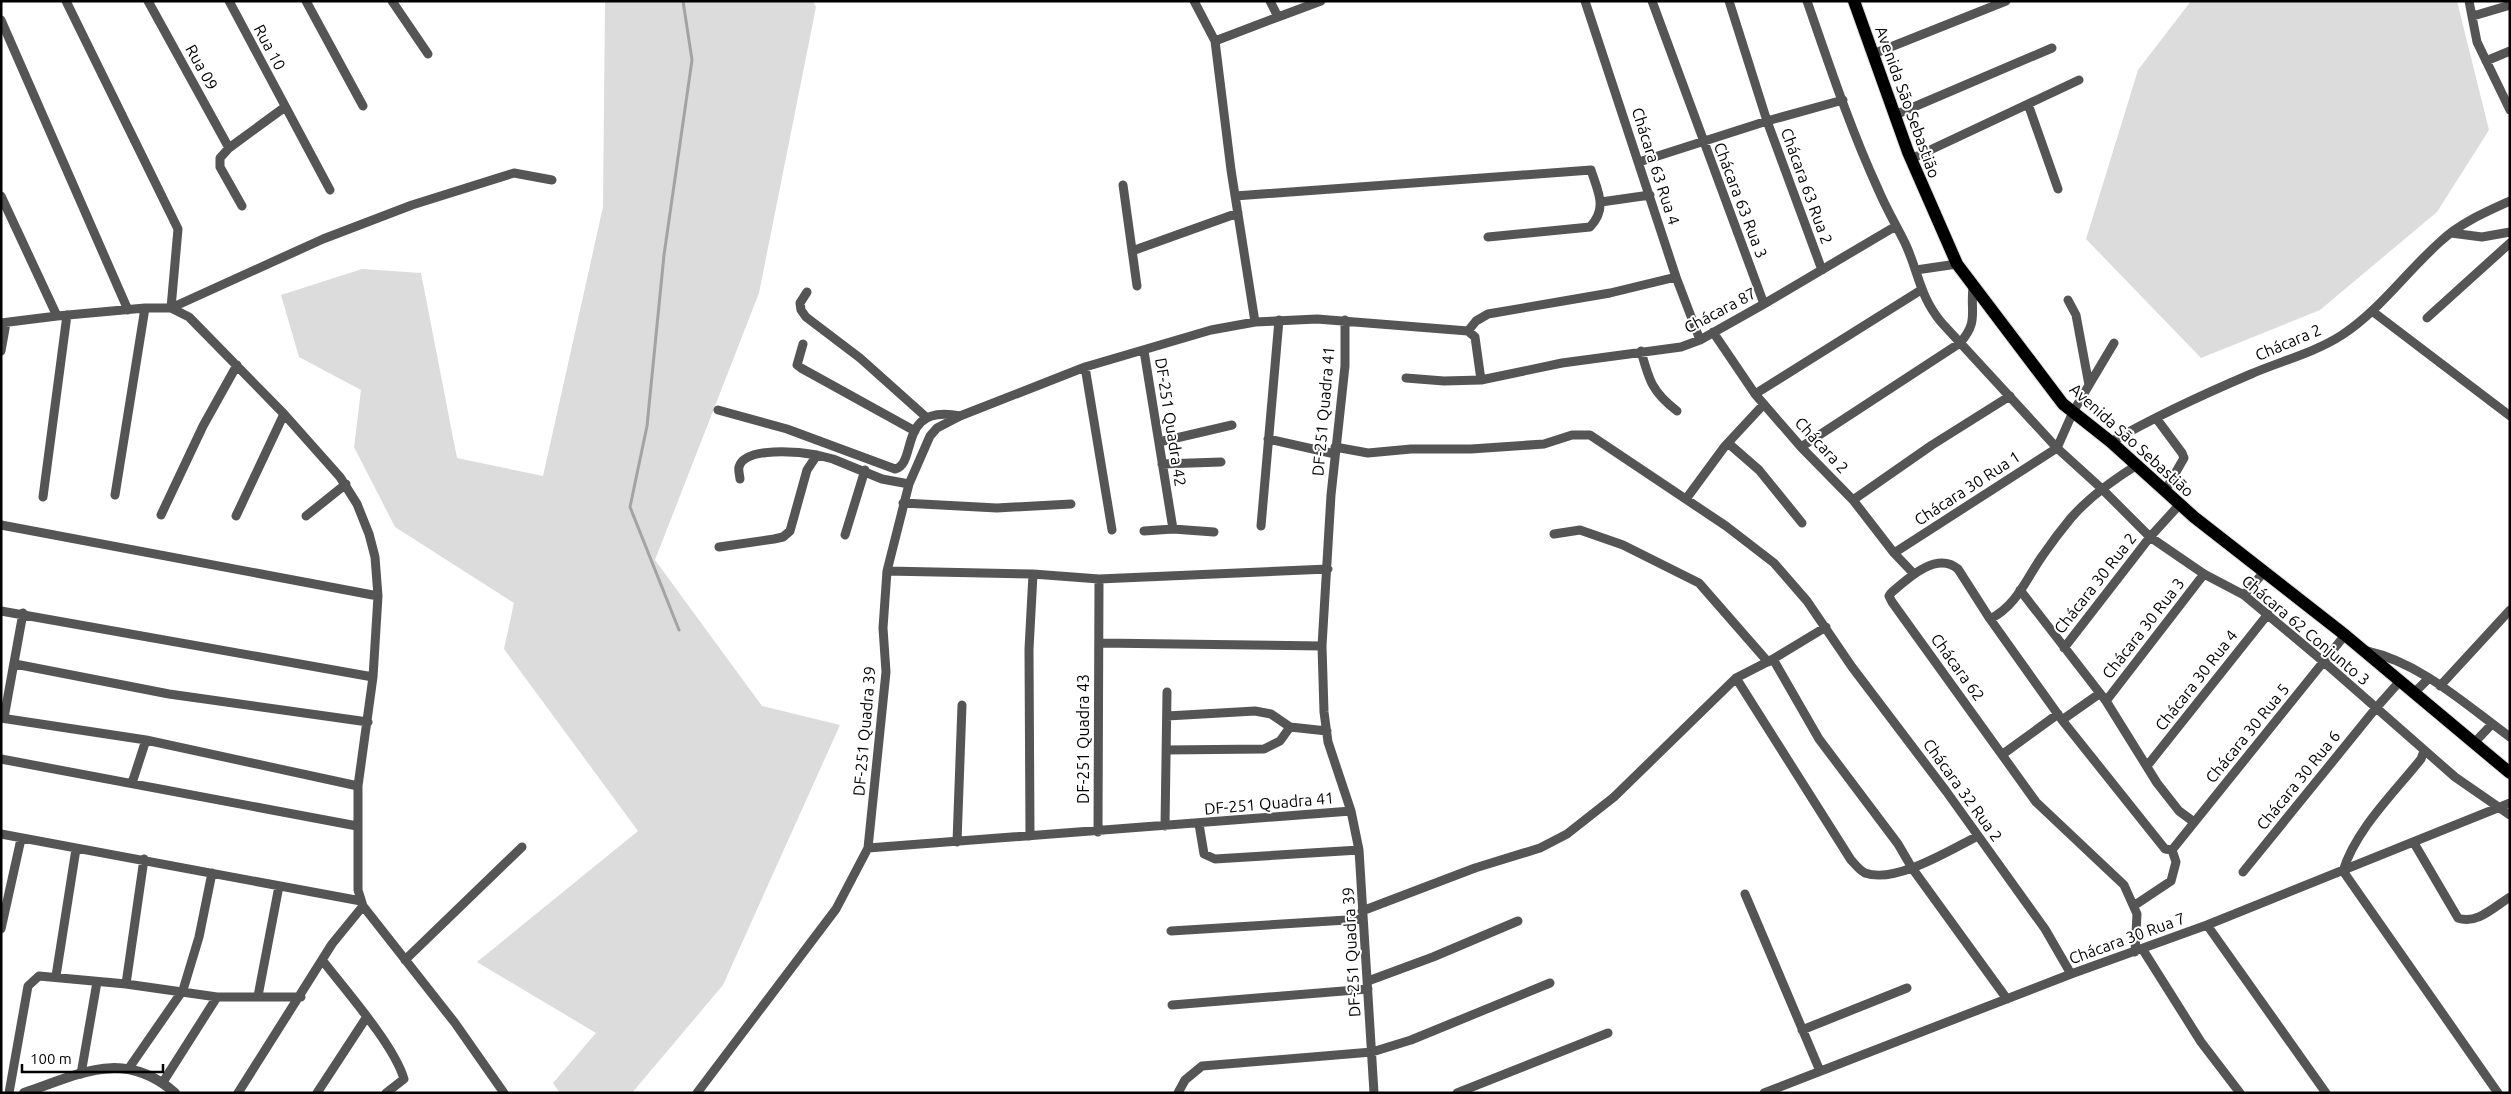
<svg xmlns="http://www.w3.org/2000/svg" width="2511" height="1094" font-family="Ubuntu,sans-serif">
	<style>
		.green { fill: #dcdcdc }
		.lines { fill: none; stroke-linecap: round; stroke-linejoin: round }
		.stream { stroke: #a3a3a3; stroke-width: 3 }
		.primary-casing { stroke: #dbdbdb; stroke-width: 14 }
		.minor { stroke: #555; stroke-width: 9 }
		.tertiary { stroke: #555; stroke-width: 10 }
		.primary { stroke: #000; stroke-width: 12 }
		.labels { text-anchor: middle; stroke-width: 4; stroke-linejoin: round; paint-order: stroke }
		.street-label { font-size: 16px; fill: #000; stroke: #fff }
	</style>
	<rect width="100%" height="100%" fill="#fff"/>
	<path class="green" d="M605,1H813L816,7L759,293L655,560L762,706L840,725L723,985L632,1093H560L553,1083L596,1033L477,962L638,831L504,649L514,603L395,527L354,447L361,390L299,357L281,295L362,269L421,273L457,458L543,476L603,207Z
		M2191,1H2457L2489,130L2437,212L2320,310L2201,358L2086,239L2138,70Z"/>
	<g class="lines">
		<path class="stream" d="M679,630L630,507L647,426L664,255L692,60L683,1"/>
		<defs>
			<path id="primary" d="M1854,1L1908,152L1957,264L2063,404L2111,442L2194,517L2345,635L2510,773"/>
		</defs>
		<use href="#primary" class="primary-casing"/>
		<path class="minor" d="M66,1L178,229L171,308L323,239L412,205L514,173L552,180
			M148,1L229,148
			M229,1L330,190
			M306,1L363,106
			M392,1L428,54
			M1194,1L1215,41L1231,170L1255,322
			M1270,1L1278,17L1321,1
			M1585,1L1676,277L1700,340
			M1652,1L1764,304
			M1729,1L1767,121L1822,270
			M1807,1C1829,64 1850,128 1878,189C1886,208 1896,225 1905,243C1919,273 1919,295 1941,322L2057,448L2101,488L2150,537L2204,574L2244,595L2324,662L2455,777L2510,815
			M2469,1L2477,42L2510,110
			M2473,16L2510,5
			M1,20L128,310
			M1215,41L1278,17
			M1873,54L2006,1
			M2486,61L2510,51
			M2028,104L2058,189
			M1895,115L2052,48
			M1911,159L2079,80
			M1639,162L1767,121L1843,100
			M1123,185L1137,286
			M1,196L57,316
			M1235,196L1591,170C1598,192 1608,208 1590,227L1488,237
			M1601,202L1650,195
			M242,206L220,167V158L229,148L285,107
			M2451,233L2482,237L2510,232
			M1132,251L1238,213
			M1916,270L1957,264
			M807,292L800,303L801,310L806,317L860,358L926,417
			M2372,311L2510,416
			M2427,318L2510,243
			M1345,320V366L1331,495L1322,646L1324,712L1328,742L1351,811L1359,850L1374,1093
			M1,323L57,316L145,308H171L189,317L284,414L340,477L357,504L369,534L375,557L378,596L373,677L358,786V890L363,906L455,1023L504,1093
			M1713,332L1755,394L1801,447L1853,500L1894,553L1914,574
			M803,344L797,365L801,368L915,431
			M1,351L6,323
			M1144,351L1173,529
			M1641,351C1649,380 1652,392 1677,411
			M1085,367L1112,530
			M1406,378L1444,381L1481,380L1562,363L1681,347L1700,340L1764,304L1896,226
			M1481,380L1475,337L1468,331L1476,321L1488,314L1610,293L1676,277
			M2089,385L2114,343
			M1755,394L1921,290
			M718,410L787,429L895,469C918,464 897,403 960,416
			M2156,418L2182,453L2184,458L2165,491
			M1268,439L1335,454
			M1159,442L1232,425
			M2111,442C2156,416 2204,394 2251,374C2281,361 2314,353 2342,335C2380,310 2407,271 2441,241C2460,223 2486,212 2510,201
			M1728,443L1759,470L1802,523
			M1335,447L1368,453L1411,449H1471L1544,444L1572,435H1590L1726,526L1774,563L1807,601L1852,667L1946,791L2045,929L2071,974
			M1801,447L1960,343C1979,321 1970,313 1973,287
			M2057,448L2073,412L2089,385L2076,315L2068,300
			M1162,464L1221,462
			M740,479C740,476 738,471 739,467C745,446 800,452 817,455
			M115,495L145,308
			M43,497L67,315
			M1686,499L1725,446L1764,404
			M1853,500L1932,445L2010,396
			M903,503L997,508L1071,504
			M161,515L203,426L237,365
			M236,516L284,414
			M306,516L346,484
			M1,525L378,596
			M1261,526L1279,320
			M1144,531L1173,529L1214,532
			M1554,534L1580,530L1623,545L1699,583L1768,662
			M845,535L865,470
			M719,547L774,539L783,537L790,531L807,470L817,455L833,459L882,479L909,484
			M1894,553L2057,448
			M887,571L1033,574L1099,579L1328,569
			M2020,590L2106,701L2157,783L2179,811L2194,822
			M2244,595L2264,572
			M1,611L373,677
			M1990,619C2017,606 2027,577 2043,555C2052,542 2061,530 2071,518C2090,496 2113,480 2137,465
			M1099,643L1322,646
			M2064,648L2150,537L2180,504
			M2367,651C2421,663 2466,705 2510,737
			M1773,659L1819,739L1898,844L1912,868L2007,999
			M15,664L169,694L368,722
			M1736,678L1851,860C1855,864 1859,870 1865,873C1896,884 1950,850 1978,836
			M2440,686L2510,610
			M2414,693L2428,679
			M2106,701L2204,574
			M1167,716L1255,711L1271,714L1290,727L1327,731
			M1,718L146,740L358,786
			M4,718L23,613
			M2062,720L2099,694
			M2474,743L2492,724
			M1166,750L1264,749L1280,741L1290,727
			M2424,751L2421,759C2394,793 2356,829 2343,871L2498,1093
			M2003,754L2058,714
			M1,759L357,826
			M2147,766L2268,614
			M132,783L146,740
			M1199,824L1204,854L1215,859L1359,850
			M1165,826L1167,692
			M1098,832L1099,579
			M1,834L361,901
			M1030,836L1029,649L1033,574
			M957,842L962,705
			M2414,843L2458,918C2477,925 2495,906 2510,897
			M868,848L1351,811
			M2172,850L2345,635
			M2243,872L2376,708L2400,681
			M1745,894L1820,1071
			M2135,905L2171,881L2176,862L2172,850
			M1362,911L1475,868L1540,848L1567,834L1614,797L1736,678L1773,659L1826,627
			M2207,925L2326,1093
			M1,929L21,839
			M1171,931L1363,919
			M2143,950L2201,1042L2240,1093
			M2135,952L2137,914L2124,885L2036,802L1892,602L1889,596L1891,593C1908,578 1937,551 1958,569L1990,619L2062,720L2161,844L2165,849L2172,850
			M405,960L522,847
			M323,961C346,991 394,1045 404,1079L386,1093
			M56,976L76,849
			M1368,981L1433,957L1518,921
			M126,984L144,859
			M258,996L279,886
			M1172,1005L1368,989
			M1802,1030L1907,988
			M129,1068L183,990L199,937L212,873
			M81,1074L97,982
			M163,1082L217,997
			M9,1093L28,986L39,976L126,984L217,997H301
			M238,1093L332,944L363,906
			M317,1093L366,1018
			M697,1093L836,909L868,848L886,672L883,628L887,571L909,484L930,436L937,428L960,416L1085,367L1211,330L1255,322L1317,319L1468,331
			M1178,1093L1185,1080L1202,1066L1372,1052L1411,1040L1550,983
			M1457,1093L1608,1033
			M1764,1093L2071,974L2207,925L2510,803"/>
		<path class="tertiary" d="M24,1093C80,1074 124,1048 175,1093"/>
		<use href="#primary" class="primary"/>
	</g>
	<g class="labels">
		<g class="street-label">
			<text transform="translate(270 47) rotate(62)" y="6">Rua 10</text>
			<text transform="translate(202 67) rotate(61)" y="6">Rua 09</text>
			<text transform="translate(1908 102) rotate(70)" y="6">Avenida São Sebastião</text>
			<text transform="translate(1656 166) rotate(72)" y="6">Chácara 63 Rua 4</text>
			<text transform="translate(1807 186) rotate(70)" y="6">Chácara 63 Rua 2</text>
			<text transform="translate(1741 200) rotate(69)" y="6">Chácara 63 Rua 3</text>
			<text transform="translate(1720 310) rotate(-28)" y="6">Chácara 87</text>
			<text transform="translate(2288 342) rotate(-23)" y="6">Chácara 2</text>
			<text transform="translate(1323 411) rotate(-85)" y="6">DF-251 Quadra 41</text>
			<text transform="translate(1171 422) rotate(81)" y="6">DF-251 Quadra 42</text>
			<text transform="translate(2132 440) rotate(42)" y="6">Avenida São Sebastião</text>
			<text transform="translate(1822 445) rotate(47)" y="6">Chácara 2</text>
			<text transform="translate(1967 488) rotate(-33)" y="6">Chácara 30 Rua 1</text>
			<text transform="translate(2095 583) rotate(-52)" y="6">Chácara 30 Rua 2</text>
			<text transform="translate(2143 628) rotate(-52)" y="6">Chácara 30 Rua 3</text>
			<text transform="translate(2306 630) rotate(40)" y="6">Chácara 62 Conjunto 3</text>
			<text transform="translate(1958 667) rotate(54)" y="6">Chácara 62</text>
			<text transform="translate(2196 680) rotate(-52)" y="6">Chácara 30 Rua 4</text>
			<text transform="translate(864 731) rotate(-85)" y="6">DF-251 Quadra 39</text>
			<text transform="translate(2247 733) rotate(-51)" y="6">Chácara 30 Rua 5</text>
			<text transform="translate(1083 739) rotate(-90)" y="6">DF-251 Quadra 43</text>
			<text transform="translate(2298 780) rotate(-51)" y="6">Chácara 30 Rua 6</text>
			<text transform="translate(1963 790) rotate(54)" y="6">Chácara 32 Rua 2</text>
			<text transform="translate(1269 803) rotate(-5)" y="6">DF-251 Quadra 41</text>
			<text transform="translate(2127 938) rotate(-20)" y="6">Chácara 30 Rua 7</text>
			<text transform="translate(1351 952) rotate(-93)" y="6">DF-251 Quadra 39</text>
		</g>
	</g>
	<rect width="2511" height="1094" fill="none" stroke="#000000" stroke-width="5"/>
	<path d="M22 1064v8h141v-8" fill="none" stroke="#000000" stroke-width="2.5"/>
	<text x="30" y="1064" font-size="15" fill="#000000" stroke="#ffffff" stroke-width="4" paint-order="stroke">100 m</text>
</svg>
